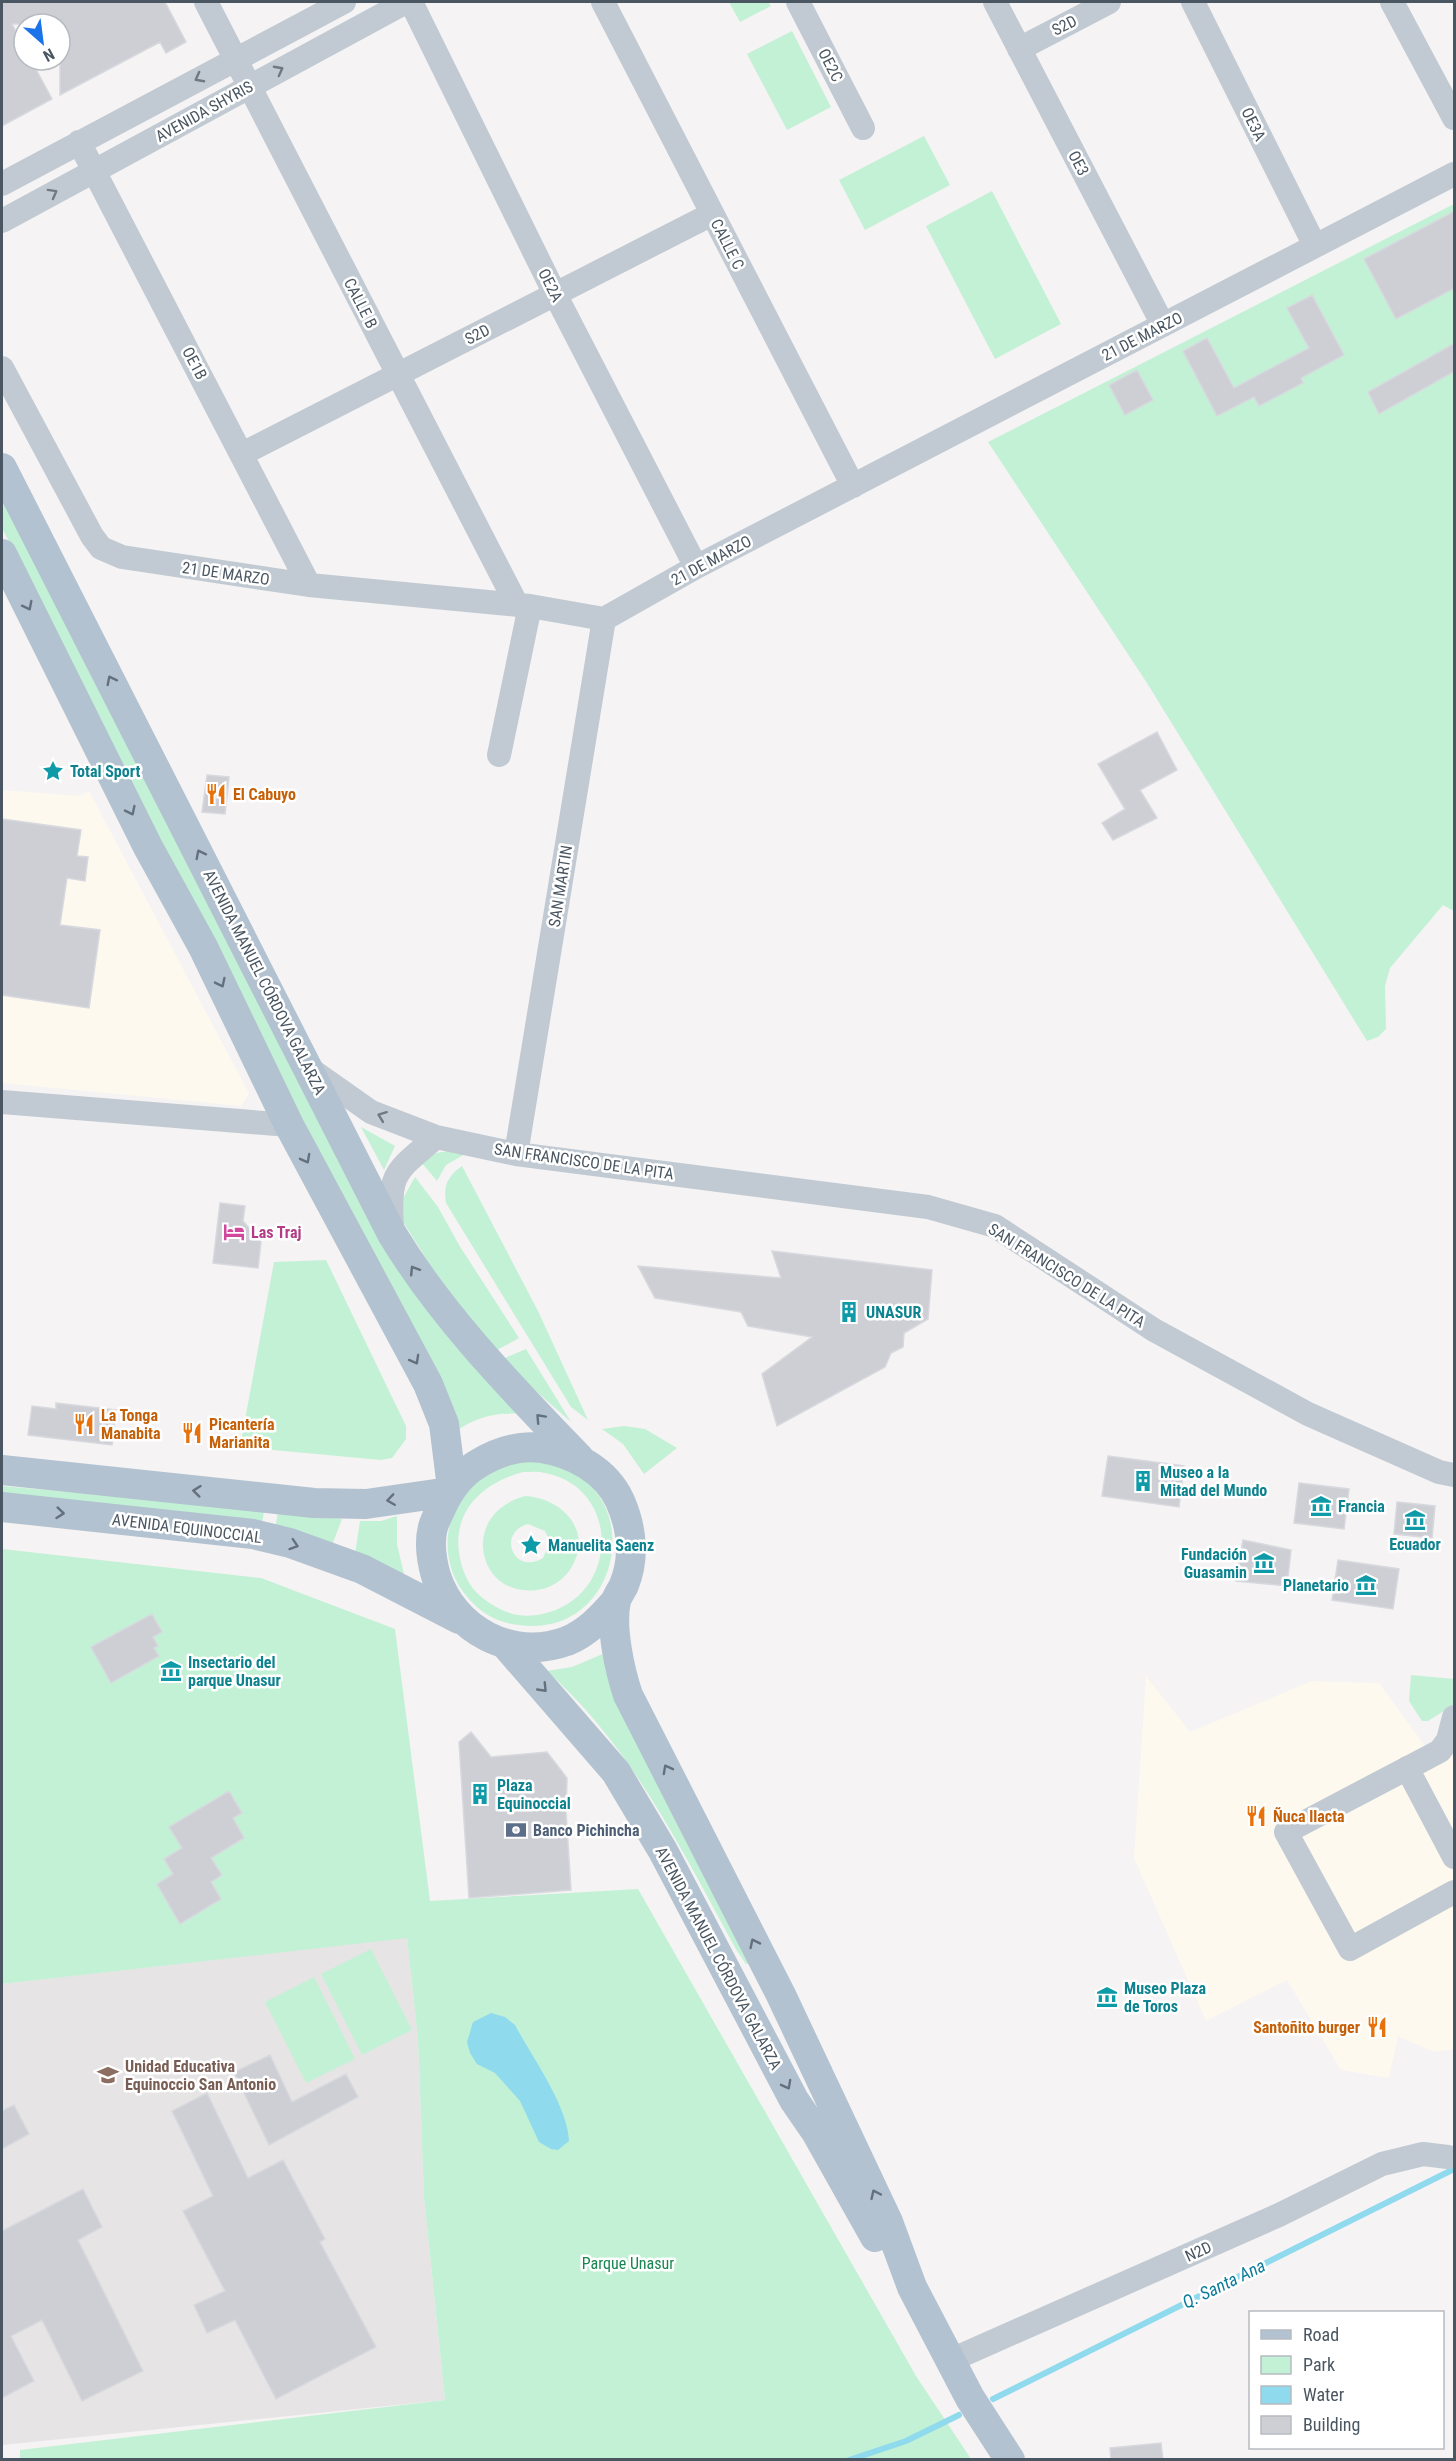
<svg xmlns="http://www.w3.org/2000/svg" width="1456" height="2461" font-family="'Roboto Condensed',sans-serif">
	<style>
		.commercial { fill: #fdf9ef }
		.education { fill: #e6e4e5 }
		.green { fill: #c3f1d5; fill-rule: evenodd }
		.water { fill: #90daee }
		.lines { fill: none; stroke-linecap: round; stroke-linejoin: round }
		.stream { stroke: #90daee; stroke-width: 6 }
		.building { fill: #cdcfd5; stroke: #d7d9de; stroke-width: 1.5 }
		.minor { stroke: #c1cad2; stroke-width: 24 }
		.major { stroke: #b3c2d1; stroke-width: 30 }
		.oneway { stroke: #6e7983 }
		.oneway2 { stroke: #64717d }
		.labels { text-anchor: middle; stroke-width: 5; stroke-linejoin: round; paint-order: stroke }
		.street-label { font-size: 16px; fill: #4a5661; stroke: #fff }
		.culture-label { font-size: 16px; font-weight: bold; fill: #0d838f; stroke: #fff; text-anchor: start }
		.food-label { font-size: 16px; font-weight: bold; fill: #c56008; stroke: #fff; text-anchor: start }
		.hotel-label { font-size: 16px; font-weight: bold; fill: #b23c85; stroke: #fff; text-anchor: start }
		.service-label { font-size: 16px; font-weight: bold; fill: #4e5e75; stroke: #fff; text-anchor: start }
		.education-label { font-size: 16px; font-weight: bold; fill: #785e54; stroke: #fff; text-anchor: start }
		.park-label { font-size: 16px; fill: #17864f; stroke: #fff }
		.water-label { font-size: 18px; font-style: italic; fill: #0c7c9b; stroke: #fff }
	</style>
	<rect width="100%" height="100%" fill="#f5f3f3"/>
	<path class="commercial" d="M2,790L79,796L89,791L244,1084L249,1094L241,1106L2,1083Z
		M1146,1676L1190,1732L1312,1681L1379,1683L1425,1746L1448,1740L1454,1752V2049L1434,2052L1398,2036L1389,2078L1341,2070L1287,1980L1206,2021L1134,1858Z"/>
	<path class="education" d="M407,1937L418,2039L424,2197L445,2400L2,2445V1984Z"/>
	<path class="green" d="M729,2H768L771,6L740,22Z
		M792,31L831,107L787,130L747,54Z
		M924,136L950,185L865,230L839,180Z
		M992,191L1061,324L995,359L926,226Z
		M1454,204V911L1443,905L1390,968L1385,986L1386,1029L1378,1037L1367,1041L1147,683L988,442Z
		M2,489L282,1033L524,1414C497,1412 477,1416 455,1432L380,1271L2,528Z
		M361,1127L395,1146L384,1170Z
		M449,1151L465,1154L446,1165L437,1181L422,1163L436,1153Z
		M462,1166L538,1311L588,1420L571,1407L446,1203C443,1185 448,1176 462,1166Z
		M415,1177L438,1207L459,1245L519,1338L497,1350L473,1325L432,1268L402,1220L401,1202Z
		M326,1260L406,1426V1439L392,1458L381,1460L240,1447L274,1262Z
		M526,1349L571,1422L530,1386L505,1358Z
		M624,1426L645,1429L677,1448L644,1474L623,1444L602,1429Z
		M522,1461C530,1461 540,1460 549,1462C651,1487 622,1640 519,1625C498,1623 482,1614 468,1598C439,1566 441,1514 473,1484C487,1471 504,1466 522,1461ZM523,1472C530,1472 538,1471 545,1473C623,1488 619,1599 542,1614C530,1617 514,1616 502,1610C488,1603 473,1593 466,1577C444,1525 471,1486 523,1472Z
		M2,1486L264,1510L262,1525L2,1498Z
		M525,1496C562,1498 594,1531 571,1568C565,1578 553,1587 542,1589C479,1603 456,1515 525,1496ZM528,1524L545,1531L550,1542L543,1558C514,1576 496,1533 528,1524Z
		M278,1512L342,1519L332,1545L275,1529Z
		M397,1516V1544L404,1574L355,1554L360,1521H381Z
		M2,1549L261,1578L395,1629L430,1901L638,1889L916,2376L971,2459H20V2450L445,2400L424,2197L418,2039L407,1938L2,1984Z
		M605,1653L751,1964H746L737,1951C682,1851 633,1748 547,1671L572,1667Z
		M1411,1675L1454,1679L1453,1705L1428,1721H1422L1409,1701Z
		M371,1949L412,2030L362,2055L321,1974Z
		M314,1977L355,2059L306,2083L265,2002Z"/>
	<path class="water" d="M491,2013L505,2017L515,2025C532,2057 568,2106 569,2141L558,2150L551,2149L539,2142L520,2101L495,2073L477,2064L470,2053L467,2042L473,2022Z"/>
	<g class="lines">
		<path class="stream" d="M993,2399L1454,2169
			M849,2460L906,2441L959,2415"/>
	</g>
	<path class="building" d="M2,2H165L186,42L166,53L160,42L60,95V24H12L24,46V60H31L52,99L2,126Z
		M1455,211V288L1396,319L1364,259Z
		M1312,295L1344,355L1301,378L1303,383L1259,406L1254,397L1217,416L1183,351L1207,338L1234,388L1309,348L1287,308Z
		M1455,343V371L1379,414L1368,392Z
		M1137,370L1153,400L1125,415L1109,385Z
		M1157,732L1177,770L1140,790L1157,818L1113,840L1102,823L1125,809L1098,764Z
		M207,775L229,777L225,814L202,812Z
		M2,819L81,830L77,856L88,857L85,881L67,878L60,925L100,930L89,1008L2,995Z
		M220,1203L245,1206L243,1221L261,1242L258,1268L213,1263Z
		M772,1251L932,1270L928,1319L904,1333L903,1347L891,1353L885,1367L777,1426L762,1374L812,1337L748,1326L741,1312L655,1298L638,1266L781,1278Z
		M56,1403L116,1410L112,1445L28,1435L32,1406L56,1409Z
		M1108,1456L1184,1466L1179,1507L1102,1496Z
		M1299,1483L1349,1489L1344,1529L1294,1523Z
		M1397,1502L1435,1506L1432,1538L1394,1534Z
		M1243,1540L1291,1550L1287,1586L1236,1581Z
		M1338,1560L1399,1569L1393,1609L1332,1600Z
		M152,1614L162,1632L153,1637L158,1646L154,1648L159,1656L111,1683L91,1647Z
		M471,1732L491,1757L547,1752L567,1778L566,1812L571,1890L469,1898L459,1742Z
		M229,1791L242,1813L233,1818L244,1838L211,1858L222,1875L211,1882L221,1899L180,1924L157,1884L173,1874L164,1859L182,1848L169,1827Z
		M270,2055L292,2102L346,2074L358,2097L269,2145L234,2072Z
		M207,2093L248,2178L283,2160L325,2239L320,2242L376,2347L276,2399L235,2320L207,2333L194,2305L225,2291L183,2211L213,2196L172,2111Z
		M14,2105L29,2134L2,2149V2111Z
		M83,2189L102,2227L78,2240L143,2371L82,2401L42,2320L11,2336L34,2381L2,2398V2231Z
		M1161,2443L1163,2460H1111L1110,2448Z"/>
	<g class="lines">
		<path class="minor" d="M206,2L517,605
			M411,2L555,294L696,567
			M603,2L853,486
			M798,2L863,128
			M995,2L1163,325
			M1193,2L1315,246
			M1392,2L1454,118
			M1019,49L1109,2
			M79,142L309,585
			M2,184L344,2
			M2,221L406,2
			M2,368L92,536L101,548L122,557L309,585L530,606L604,619L696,567L1454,174
			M242,454L712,214
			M499,755L530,606
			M310,1069L371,1112L436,1137L516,1154L928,1207L995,1226L1154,1330L1308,1414L1439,1472L1454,1475
			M2,1102L289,1125
			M516,1154L604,619
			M392,1226C388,1171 397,1171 436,1137
			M1454,1717L1448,1740L1440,1751L1286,1832L1350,1949L1454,1892
			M1407,1768L1454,1857
			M949,2361L1279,2215L1382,2164L1423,2154L1448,2157"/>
		<path class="major" d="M2,468L392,1234C443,1318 511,1387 579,1458
			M2,554L148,847L203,947L289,1125L428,1384L444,1424L452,1488
			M2,1470L314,1503L366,1504L449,1492
			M2,1507L253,1534L290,1543L362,1569L459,1619
			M616,1601C602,1617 587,1633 567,1641C512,1661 454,1631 436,1576C432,1562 429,1542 433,1527C435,1520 439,1513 442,1506C450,1489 460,1475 476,1465C495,1453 518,1445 541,1448C573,1453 606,1470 620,1501C632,1528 635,1558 624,1585C622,1590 617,1596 616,1601C610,1627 620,1671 628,1695L781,1995L888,2222L912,2287L970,2398L1010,2460
			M505,1644L616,1772L663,1851L794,2100L816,2132L875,2237"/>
	</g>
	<defs><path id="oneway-chevron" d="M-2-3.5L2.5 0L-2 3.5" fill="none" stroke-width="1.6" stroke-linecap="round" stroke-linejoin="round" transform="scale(1.5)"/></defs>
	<g class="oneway">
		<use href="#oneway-chevron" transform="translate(279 70) rotate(-28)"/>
		<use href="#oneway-chevron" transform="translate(199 78) rotate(152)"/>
		<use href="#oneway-chevron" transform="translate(53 193) rotate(-29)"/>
		<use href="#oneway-chevron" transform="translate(382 1116) rotate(-159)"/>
	</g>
	<g class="oneway2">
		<use href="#oneway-chevron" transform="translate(28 606) rotate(63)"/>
		<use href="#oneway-chevron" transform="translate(111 680) rotate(-117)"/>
		<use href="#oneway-chevron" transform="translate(131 811) rotate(64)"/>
		<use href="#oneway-chevron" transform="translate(200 854) rotate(-117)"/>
		<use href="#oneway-chevron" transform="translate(221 983) rotate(64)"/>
		<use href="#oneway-chevron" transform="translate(306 1159) rotate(62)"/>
		<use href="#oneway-chevron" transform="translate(414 1270) rotate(-122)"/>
		<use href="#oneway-chevron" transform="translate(415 1360) rotate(61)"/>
		<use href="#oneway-chevron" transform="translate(540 1418) rotate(-133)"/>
		<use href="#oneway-chevron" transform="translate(197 1491) rotate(-174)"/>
		<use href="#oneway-chevron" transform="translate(391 1500) rotate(172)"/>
		<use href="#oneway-chevron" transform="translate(60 1513) rotate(6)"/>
		<use href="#oneway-chevron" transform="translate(294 1545) rotate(18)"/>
		<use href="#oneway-chevron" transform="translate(543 1688) rotate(46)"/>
		<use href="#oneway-chevron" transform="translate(667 1769) rotate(-118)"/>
		<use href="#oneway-chevron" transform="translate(754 1943) rotate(-116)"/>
		<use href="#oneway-chevron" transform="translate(787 2085) rotate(62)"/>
		<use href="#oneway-chevron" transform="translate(875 2194) rotate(-115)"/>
	</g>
	<defs>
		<symbol id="sight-bare" viewBox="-9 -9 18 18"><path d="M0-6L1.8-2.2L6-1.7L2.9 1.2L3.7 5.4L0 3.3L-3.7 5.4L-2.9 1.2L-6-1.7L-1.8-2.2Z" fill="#0f9aa8" stroke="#fff" stroke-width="2.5" paint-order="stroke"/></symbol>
		<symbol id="restaurant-bare" viewBox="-9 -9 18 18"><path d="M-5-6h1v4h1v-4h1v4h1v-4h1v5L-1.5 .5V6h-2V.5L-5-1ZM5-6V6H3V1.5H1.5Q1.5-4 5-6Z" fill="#e8710a" stroke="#fff" stroke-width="2.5" paint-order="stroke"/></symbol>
		<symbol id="hotel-bare" viewBox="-9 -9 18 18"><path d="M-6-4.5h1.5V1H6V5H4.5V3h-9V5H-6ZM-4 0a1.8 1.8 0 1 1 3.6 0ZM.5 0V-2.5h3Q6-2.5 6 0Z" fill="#d1479c" stroke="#fff" stroke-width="2.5" paint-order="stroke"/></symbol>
		<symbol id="building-bare" viewBox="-9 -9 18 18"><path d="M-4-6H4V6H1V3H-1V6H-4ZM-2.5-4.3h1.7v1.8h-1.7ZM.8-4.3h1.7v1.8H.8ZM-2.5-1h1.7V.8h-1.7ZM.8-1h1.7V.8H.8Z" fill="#0f9aa8" stroke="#fff" stroke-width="2.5" paint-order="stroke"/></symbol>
		<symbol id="museum-bare" viewBox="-9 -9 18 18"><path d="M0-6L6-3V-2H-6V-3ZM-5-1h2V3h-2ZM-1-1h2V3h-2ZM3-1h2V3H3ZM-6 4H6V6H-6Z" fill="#0f9aa8" stroke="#fff" stroke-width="2.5" paint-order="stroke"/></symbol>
		<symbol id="bank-bare" viewBox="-9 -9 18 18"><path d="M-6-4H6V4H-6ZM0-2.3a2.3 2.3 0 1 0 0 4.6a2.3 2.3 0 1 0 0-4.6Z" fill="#5c6f8a" stroke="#fff" stroke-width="2.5" paint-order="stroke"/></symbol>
		<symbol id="university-bare" viewBox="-9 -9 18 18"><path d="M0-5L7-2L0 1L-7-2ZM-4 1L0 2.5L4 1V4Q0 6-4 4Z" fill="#8d6e63" stroke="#fff" stroke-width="2.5" paint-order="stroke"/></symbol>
	</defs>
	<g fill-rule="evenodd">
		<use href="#sight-bare" x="38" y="756" width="30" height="30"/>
		<use href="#restaurant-bare" x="201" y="779" width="30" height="30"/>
		<use href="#hotel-bare" x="219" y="1217" width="30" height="30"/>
		<use href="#building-bare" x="834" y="1297" width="30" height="30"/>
		<use href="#restaurant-bare" x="69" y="1409" width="30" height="30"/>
		<use href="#restaurant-bare" x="177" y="1418" width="30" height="30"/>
		<use href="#building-bare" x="1128" y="1466" width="30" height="30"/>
		<use href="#museum-bare" x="1306" y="1491" width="30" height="30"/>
		<use href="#museum-bare" x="1400" y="1505" width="30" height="30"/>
		<use href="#sight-bare" x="516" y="1530" width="30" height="30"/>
		<use href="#museum-bare" x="1249" y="1548" width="30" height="30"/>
		<use href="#museum-bare" x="1351" y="1570" width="30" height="30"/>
		<use href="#museum-bare" x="156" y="1656" width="30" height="30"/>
		<use href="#building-bare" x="465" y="1779" width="30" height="30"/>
		<use href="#restaurant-bare" x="1241" y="1801" width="30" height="30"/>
		<use href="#bank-bare" x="501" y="1815" width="30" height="30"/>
		<use href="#museum-bare" x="1092" y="1982" width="30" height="30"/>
		<use href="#restaurant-bare" x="1362" y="2012" width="30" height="30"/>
		<use href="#university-bare" x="93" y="2060" width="30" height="30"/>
	</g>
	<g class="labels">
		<g class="street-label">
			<text transform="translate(1064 25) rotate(-27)" y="6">S2D</text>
			<text transform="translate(831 65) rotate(63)" y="6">OE2C</text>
			<text transform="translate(204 111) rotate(-29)" y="6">AVENIDA SHYRIS</text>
			<text transform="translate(1254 124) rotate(64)" y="6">OE3A</text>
			<text transform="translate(1079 163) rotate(62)" y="6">OE3</text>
			<text transform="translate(728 244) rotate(63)" y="6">CALLE C</text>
			<text transform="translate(551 285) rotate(63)" y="6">OE2A</text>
			<text transform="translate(361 303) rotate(63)" y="6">CALLE B</text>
			<text transform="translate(477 334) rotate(-27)" y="6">S2D</text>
			<text transform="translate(1142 336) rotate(-27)" y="6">21 DE MARZO</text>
			<text transform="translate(195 363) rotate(62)" y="6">OE1B</text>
			<text transform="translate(711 560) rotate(-28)" y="6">21 DE MARZO</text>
			<text transform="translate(226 573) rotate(8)" y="6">21 DE MARZO</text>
			<text transform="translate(560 886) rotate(-81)" y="6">SAN MARTIN</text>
			<text transform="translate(265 982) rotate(63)" y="6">AVENIDA MANUEL CÓRDOVA GALARZA</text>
			<text transform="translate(584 1161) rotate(8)" y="6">SAN FRANCISCO DE LA PITA</text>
			<text transform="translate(1067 1275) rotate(32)" y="6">SAN FRANCISCO DE LA PITA</text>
			<text transform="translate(187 1528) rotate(7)" y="6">AVENIDA EQUINOCCIAL</text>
			<text transform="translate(719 1958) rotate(62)" y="6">AVENIDA MANUEL CÓRDOVA GALARZA</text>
			<text transform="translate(1198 2251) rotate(-24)" y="6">N2D</text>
		</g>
		<g class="culture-label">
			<text x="70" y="777">Total Sport</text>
			<text x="866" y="1318">UNASUR</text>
			<text x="1160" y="1478">Museo a la<tspan x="1160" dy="18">Mitad del Mundo</tspan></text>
			<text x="1338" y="1512">Francia</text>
			<text x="1415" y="1550" text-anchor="middle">Ecuador</text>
			<text x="548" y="1551">Manuelita Saenz</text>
			<text x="1247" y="1560" text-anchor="end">Fundación<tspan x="1247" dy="18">Guasamin</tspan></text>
			<text x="1349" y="1591" text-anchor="end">Planetario</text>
			<text x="188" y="1668">Insectario del<tspan x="188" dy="18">parque Unasur</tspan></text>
			<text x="497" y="1791">Plaza<tspan x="497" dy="18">Equinoccial</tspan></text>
			<text x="1124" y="1994">Museo Plaza<tspan x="1124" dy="18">de Toros</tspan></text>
		</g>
		<g class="food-label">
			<text x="233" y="800">El Cabuyo</text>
			<text x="101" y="1421">La Tonga<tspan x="101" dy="18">Manabita</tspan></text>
			<text x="209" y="1430">Picantería<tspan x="209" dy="18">Marianita</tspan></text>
			<text x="1273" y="1822">Ñuca llacta</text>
			<text x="1360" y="2033" text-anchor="end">Santoñito burger</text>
		</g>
		<g class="hotel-label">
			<text x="251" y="1238">Las Traj</text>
		</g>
		<g class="service-label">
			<text x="533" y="1836">Banco Pichincha</text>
		</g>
		<g class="education-label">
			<text x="125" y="2072">Unidad Educativa<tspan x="125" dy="18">Equinoccio San Antonio</tspan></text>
		</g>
		<g class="park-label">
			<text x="628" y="2269">Parque Unasur</text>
		</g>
		<g class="water-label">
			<text transform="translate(1224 2284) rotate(-26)" y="6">Q. Santa Ana</text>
		</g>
	</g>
	<rect width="1456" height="2461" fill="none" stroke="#4a5661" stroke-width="6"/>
	<rect x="1249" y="2311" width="195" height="138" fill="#ffffff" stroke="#b7bbc0" stroke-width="1.5"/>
	<rect x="1261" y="2330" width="30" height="9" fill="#b3c2d1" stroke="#b7bbc0" stroke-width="1.5"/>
	<text x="1303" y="2341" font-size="18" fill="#4a5661">Road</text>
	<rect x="1261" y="2356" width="30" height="18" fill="#c3f1d5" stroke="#b7bbc0" stroke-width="1.5"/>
	<text x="1303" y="2371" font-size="18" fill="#4a5661">Park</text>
	<rect x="1261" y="2386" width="30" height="18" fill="#90daee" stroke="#b7bbc0" stroke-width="1.5"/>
	<text x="1303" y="2401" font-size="18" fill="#4a5661">Water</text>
	<rect x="1261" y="2416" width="30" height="18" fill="#cdcfd5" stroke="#b7bbc0" stroke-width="1.5"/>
	<text x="1303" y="2431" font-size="18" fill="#4a5661">Building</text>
	<g transform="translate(42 42) rotate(152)"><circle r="28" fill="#ffffff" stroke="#b7bbc0" stroke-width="1.5"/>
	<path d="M0-4.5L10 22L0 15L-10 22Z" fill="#1a73e8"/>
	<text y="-9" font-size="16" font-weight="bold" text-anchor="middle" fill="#4a5661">N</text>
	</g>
</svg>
